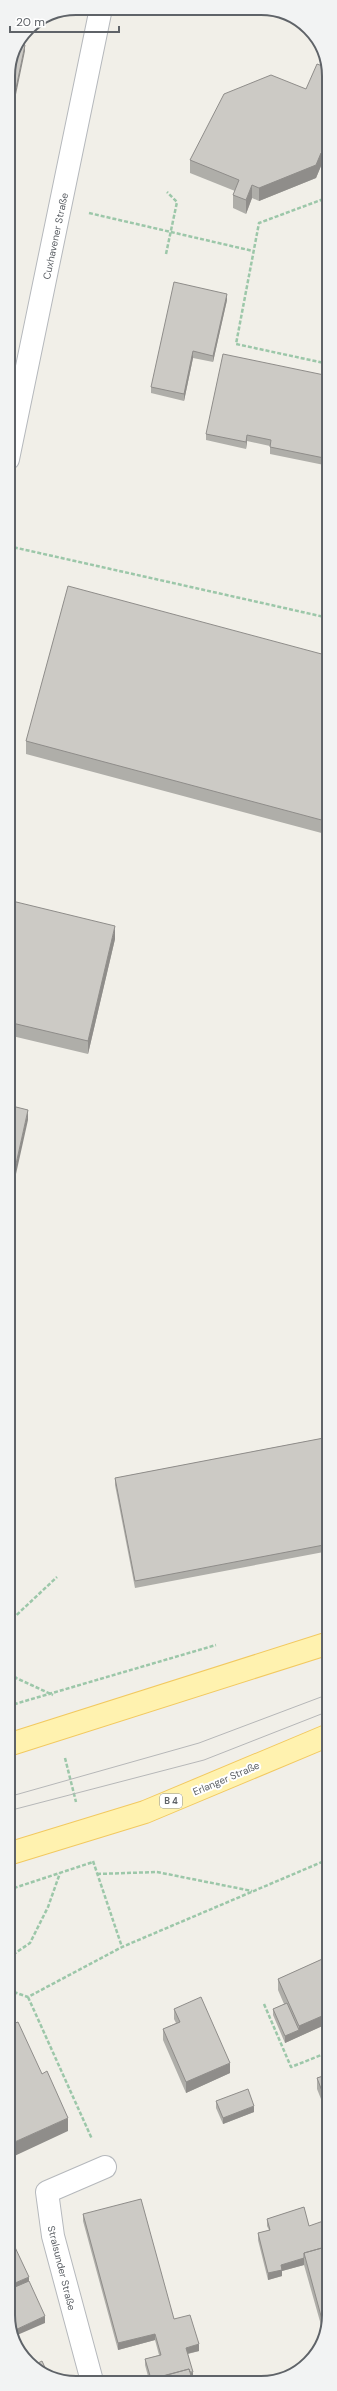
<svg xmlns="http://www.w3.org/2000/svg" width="337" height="2391" font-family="'DM Sans',sans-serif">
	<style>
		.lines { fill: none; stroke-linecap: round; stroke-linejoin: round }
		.minor-casing { stroke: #b5b8bc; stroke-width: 24 }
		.major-casing { stroke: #f2c960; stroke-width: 24 }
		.path { stroke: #9cc7a9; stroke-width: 2.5; stroke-dasharray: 4 2; stroke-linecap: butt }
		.minor { stroke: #fff; stroke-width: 22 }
		.major { stroke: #fff2af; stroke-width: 22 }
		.tram { stroke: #b6b7b8; stroke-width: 1 }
		.wall { fill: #afaea9 }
		.shaded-wall { fill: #8f8d8a }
		.building { fill: #cccac5; stroke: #8f8d8a }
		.labels { text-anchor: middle; stroke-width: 4; stroke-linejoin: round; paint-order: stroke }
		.shield { fill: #fff; stroke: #8f9295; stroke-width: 1 }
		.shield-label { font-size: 9px; font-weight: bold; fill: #5f6368 }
		.street-label { font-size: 10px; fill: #5f6368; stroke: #fff }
		.rim { fill: none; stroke: #5f6368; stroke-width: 2 }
	</style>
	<rect width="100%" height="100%" fill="#f1efe8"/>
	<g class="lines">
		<defs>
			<path id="minor" d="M8,459L100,13
				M92,2381L53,2236L47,2192L105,2167"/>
			<path id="major" d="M8,1745L329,1643
				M8,1854L145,1812L329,1735"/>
		</defs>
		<use href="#minor" class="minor-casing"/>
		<use href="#major" class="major-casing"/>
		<path class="path" d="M329,197L259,223L236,344L329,364
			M89,213L253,251
			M166,254L177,202L167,192
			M8,546L329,618
			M8,1623L57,1577
			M8,1666L16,1678L53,1695
			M8,1706L216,1645
			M65,1758L76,1802
			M93,1861L122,1947
			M97,1874L157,1872L252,1891
			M8,1890L93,1862
			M8,1958L30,1943L48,1907L60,1873
			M8,1990L28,1997L122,1947L329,1859
			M28,1997L92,2139
			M264,2004L291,2067L329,2052"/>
		<use href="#minor" class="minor"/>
		<use href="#major" class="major"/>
		<path class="tram" d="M8,1797L199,1743L329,1694
			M8,1811L204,1760L329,1711"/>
	</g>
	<path class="wall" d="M329,72V170L321,166L316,178L259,201L252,198L246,214L233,208V195L235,191L190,173V160L306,89Z
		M227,300L213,362L193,358L184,401L151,393V387Z
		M329,376V466L270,454V446L247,441L246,449L206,440V434Z
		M329,656V835L26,754V741Z
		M8,900L115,939L88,1054L8,1035Z
		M329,1437V1551L135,1588L115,1485V1478Z
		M329,1956V2023L285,2043L273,2015V2009L284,2004L278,1990V1979Z
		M174,2009L230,2073L186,2093L163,2040V2029L176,2023L174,2019Z
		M329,2074V2119L317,2089V2078Z
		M216,2101L254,2112L223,2124L216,2108Z
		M304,2207L329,2315L323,2332L304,2265L282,2271V2276L268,2280L258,2240V2233L269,2230L267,2226V2219Z
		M83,2214L174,2319L199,2351L188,2354L193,2378L149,2380L145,2365V2359L159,2355L155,2340L118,2350L83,2221Z"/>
	<path class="shaded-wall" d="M25,45V51L8,133V127Z
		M321,153V166L316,178L259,201V188Z
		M252,185V198L246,214V200Z
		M227,294V300L213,362V356Z
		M193,351V358L184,401V394Z
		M247,435V441L246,449V442Z
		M115,926V939L88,1054V1041Z
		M28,1110V1120L8,1210V1200Z
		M329,2013V2023L285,2043V2036L299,2030V2026Z
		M230,2063V2073L186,2093V2082Z
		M254,2106V2112L223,2124V2118Z
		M68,2118V2131L8,2159V2145Z
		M304,2258V2265L282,2271V2276L268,2280V2273L281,2265Z
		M29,2277V2287L8,2297V2286Z
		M45,2316V2323L15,2336L13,2331Z
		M155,2334V2340L118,2350V2343Z
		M199,2344V2351L186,2354V2348Z
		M193,2372V2378L179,2382H156Z"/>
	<path class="building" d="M18,43L25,45L8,127V76L13,50Z
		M317,64L328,68L329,72V156L321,153L316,165L259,188L252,185L246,200L233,195L239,180L190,160L224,94L271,75L306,89Z
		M174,282L227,294L213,356L193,351L184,394L151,387Z
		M223,354L329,376V459L270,447L271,440L247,435L246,442L206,434Z
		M68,586L329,656V822L26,741Z
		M8,900L115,926L88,1041L8,1022Z
		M8,1105L28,1110L8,1200Z
		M329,1437V1544L135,1581L115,1478Z
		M329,1956V2013L299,2026L278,1979Z
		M201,1997L230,2063L186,2082L163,2029L180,2022L174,2009Z
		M287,2003L299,2030L285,2036L273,2009Z
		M18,2022L42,2074L47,2071L68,2118L8,2145V2026Z
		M329,2074V2109L317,2078Z
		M248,2089L254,2106L223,2118L216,2101Z
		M141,2199L174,2319L190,2315L199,2344L186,2348L193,2372H190L189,2369L151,2379L145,2359L161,2355L155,2334L118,2343L83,2214Z
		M304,2207L309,2226L329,2219V2246L304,2253V2258L281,2265L282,2270L268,2273L258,2233L270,2230L267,2219Z
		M13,2243L29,2277L8,2286V2246Z
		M329,2246V2315L324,2327L304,2253Z
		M29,2281L45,2316L13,2331L8,2319V2290Z
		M42,2361L48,2374L34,2365Z
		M189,2369L193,2382H142Z"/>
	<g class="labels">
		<rect class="shield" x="160" y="1794" width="22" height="14" rx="3"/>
		<g class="shield-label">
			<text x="171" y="1804">B 4</text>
		</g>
		<g class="street-label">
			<text transform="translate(55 236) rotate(-78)" y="4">Cuxhavener Straße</text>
			<text transform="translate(226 1778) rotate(-23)" y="4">Erlanger Straße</text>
			<text transform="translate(62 2268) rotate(76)" y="4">Stralsunder Straße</text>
		</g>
	</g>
	<path d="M0 0H337V2391H0ZM76 15H261A61 61 0 0 1 322 76V2315A61 61 0 0 1 261 2376H76A61 61 0 0 1 15 2315V76A61 61 0 0 1 76 15Z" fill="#f2f3f3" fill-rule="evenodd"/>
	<path class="rim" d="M76 15H261A61 61 0 0 1 322 76V2315A61 61 0 0 1 261 2376H76A61 61 0 0 1 15 2315V76A61 61 0 0 1 76 15Z"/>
	<path d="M10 26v6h109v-6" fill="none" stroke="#5f6368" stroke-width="2"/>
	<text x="16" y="26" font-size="12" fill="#5f6368" stroke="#ffffff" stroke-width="3" paint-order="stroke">20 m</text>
</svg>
